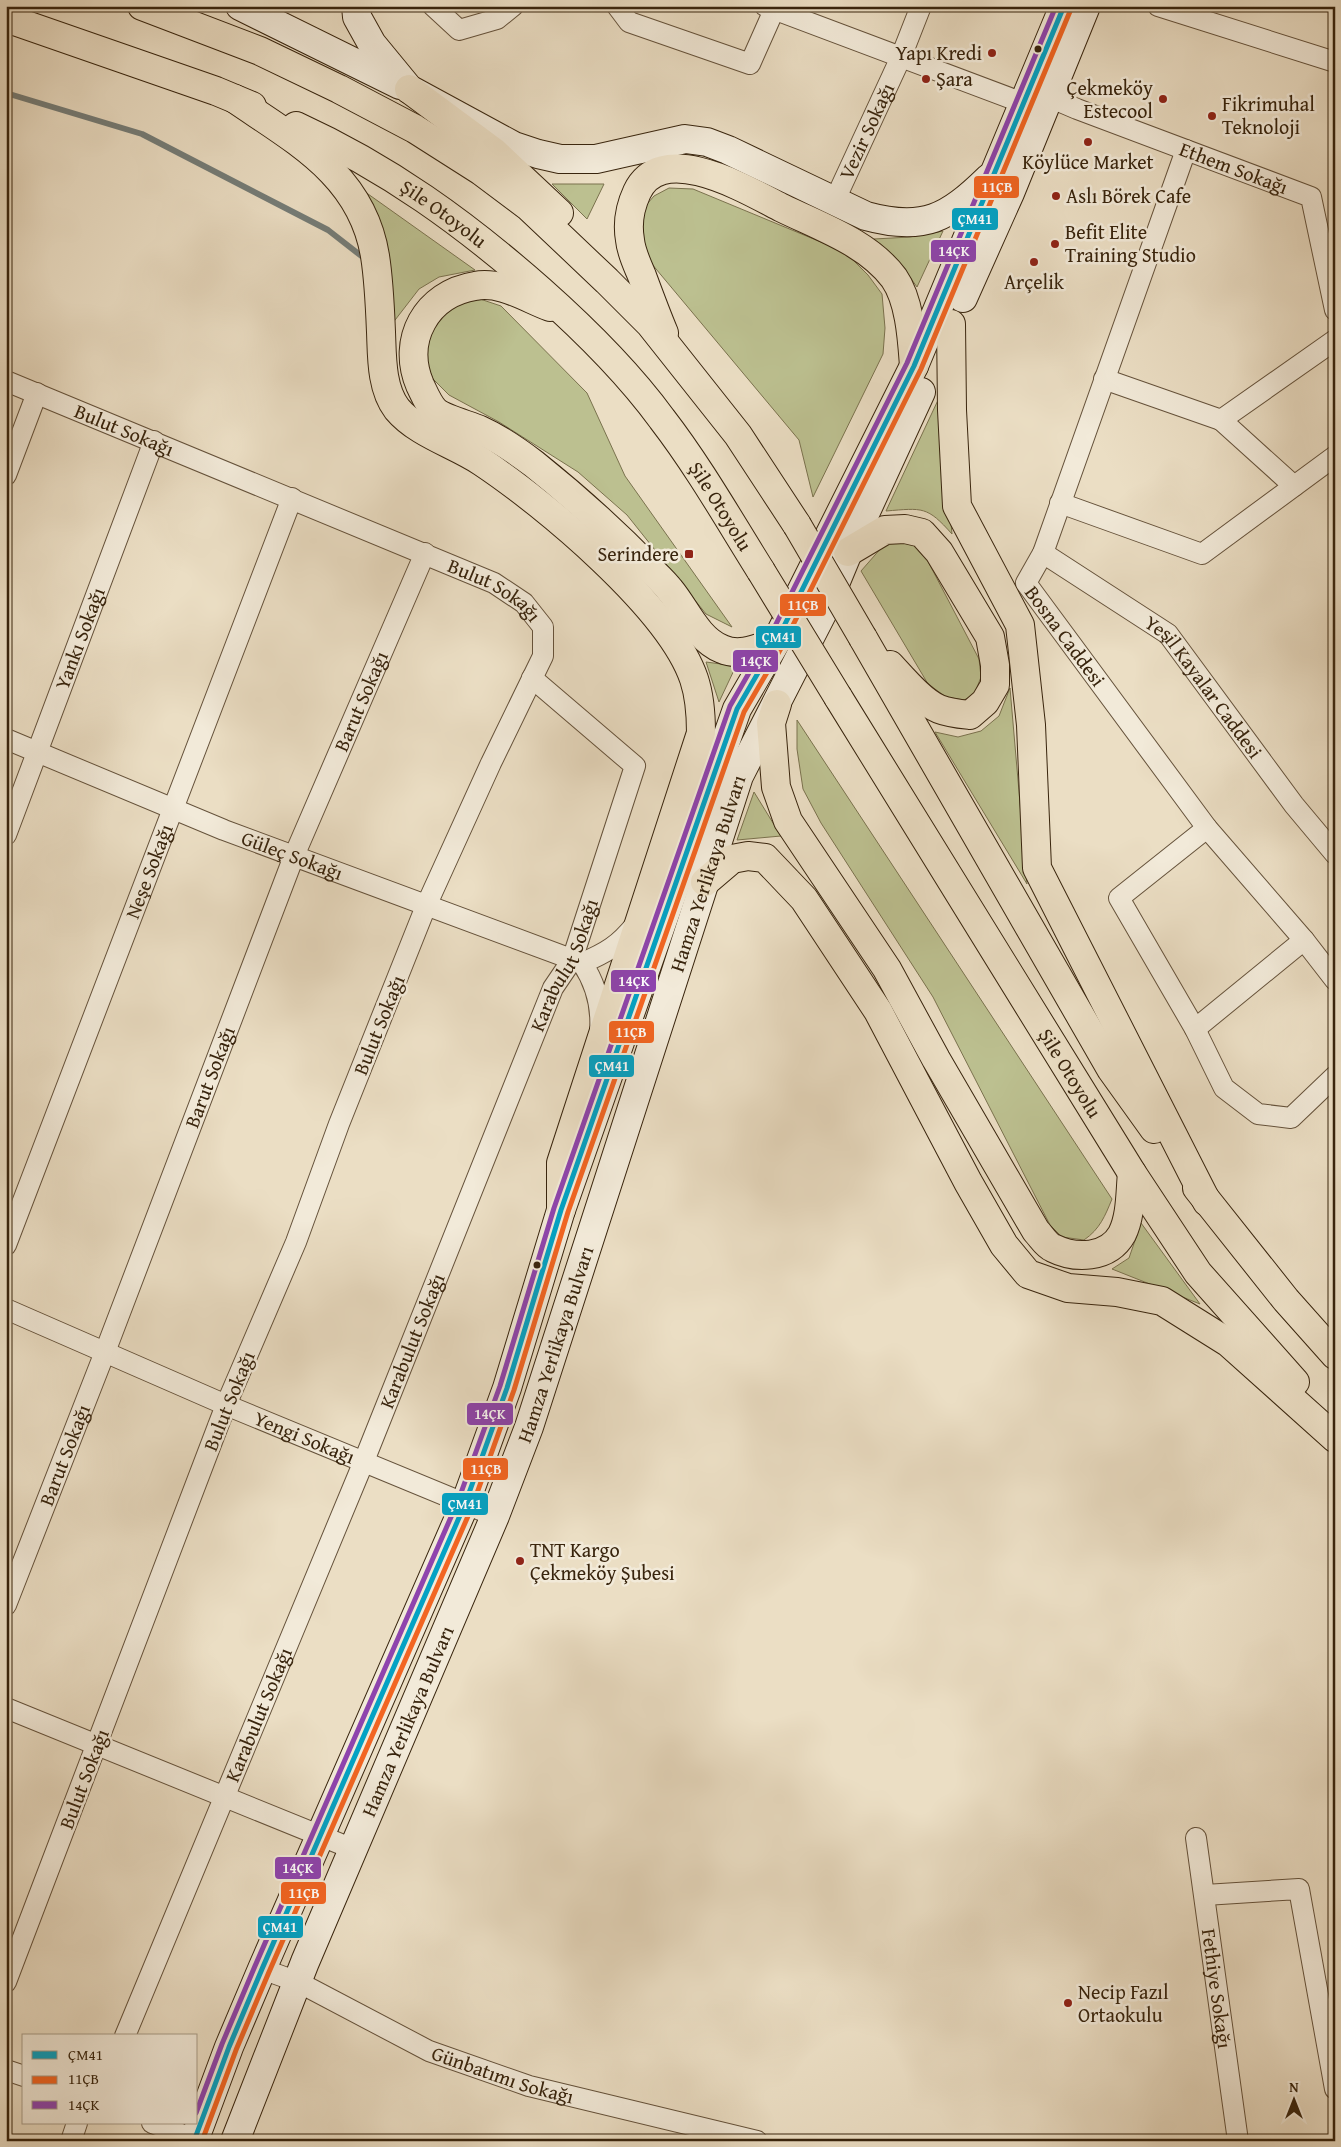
<svg xmlns="http://www.w3.org/2000/svg" width="1341" height="2147" font-family="'Gentium Book Plus',serif">
	<style>
		.green { fill: #bcc090; stroke: #7a724e }
		.lines { fill: none; stroke-linecap: round; stroke-linejoin: round }
		.stream { stroke: #757d78; stroke-width: 6 }
		.minor-casing { stroke: #65523b; stroke-width: 22 }
		.secondary-casing { stroke: #38240d; stroke-width: 30 }
		.trunk-casing { stroke: #38240d; stroke-width: 30 }
		.minor { stroke: #f2ead9; stroke-width: 20 }
		.secondary { stroke: #f2ead9; stroke-width: 28 }
		.trunk { stroke: #ebdec4; stroke-width: 28 }
		.trunk-bridge-casing { stroke: #38240d; stroke-width: 30; stroke-linecap: butt }
		.trunk-bridge { stroke: #ebdec4; stroke-width: 28 }
		.bus-1-casing { stroke: #f2ead9; stroke-width: 9 }
		.bus-2-casing { stroke: #f2ead9; stroke-width: 9 }
		.bus-3-casing { stroke: #f2ead9; stroke-width: 9 }
		.bus-1 { stroke: #03a2c4; stroke-width: 5 }
		.bus-2 { stroke: #f26522; stroke-width: 5 }
		.bus-3 { stroke: #8e44ad; stroke-width: 5 }
		.bus-dot { fill: #38240d; stroke: #f2ead9; stroke-width: 2 }
		.poi-dot { fill: #8f2418; stroke: #f2ead9; stroke-width: 2 }
		.labels { text-anchor: middle; stroke-width: 5; stroke-linejoin: round; paint-order: stroke }
		.poi-label { font-size: 20px; fill: #38240d; stroke: #f2ead9; text-anchor: start }
		.street-label { font-size: 20px; fill: #38240d; stroke: #f2ead9 }
		.line-badge { stroke: #f2ead9; stroke-width: 2 }
		.badge-label { font-size: 14px; text-anchor: middle; font-weight: bold; fill: #fff }
	</style>
	<rect width="100%" height="100%" fill="#ebdec4"/>
	<filter id="stains"><feTurbulence type="fractalNoise" baseFrequency=".004" numOctaves="4"/><feColorMatrix values="0 0 0 0 .2 0 0 0 0 .09 0 0 0 0 .02 0 0 0 .5 -.17"/></filter>
	<radialGradient id="worn" r=".72"><stop offset=".6" stop-color="#630" stop-opacity="0"/><stop offset="1" stop-color="#630" stop-opacity=".3"/></radialGradient>
	<path class="green" d="M552,184H604L587,219Z
		M669,188L693,189L845,252L868,275L882,294L885,328L883,354L813,497L799,440L651,263L644,247L641,211L654,196Z
		M361,189L475,270L439,277L419,289L392,324Z
		M943,231L917,287L899,262L874,239L910,237Z
		M480,299L501,306L587,393L625,476L732,627L706,614L627,515L578,472L499,422L449,395L433,379L425,359L433,320L455,304Z
		M939,398L952,534C927,506 923,508 886,511Z
		M898,539L909,540L921,548L979,659L981,677L974,695L964,700L946,697L928,684L861,571L882,547Z
		M706,662L736,666L719,702Z
		M1010,688L1027,884L935,732L958,737L981,731L999,716Z
		M797,720L1112,1199C1105,1216 1100,1229 1084,1240L1062,1237L1050,1225L933,997L821,823L803,789L797,749Z
		M754,792L781,836L737,840Z
		M1141,1223L1200,1304L1112,1269L1129,1258Z"/>
	<g class="lines">
		<path class="stream" d="M6,93L142,134L328,230L364,258"/>
		<defs>
			<g id="minor">
				<path d="M433,6L459,30L497,19L513,6"/>
				<path d="M617,6L629,22L750,64L774,10"/>
				<path d="M765,6L1023,103"/>
				<path d="M1158,6L1335,62"/>
				<path id="s1" d="M1049,97L1077,109L1311,197L1335,310"/>
				<path id="s2" d="M1186,150L1043,553L1026,583L1207,828L1304,940L1335,980"/>
				<path id="s3" d="M834,202L901,57L921,6"/>
				<path d="M1104,379L1221,420L1335,340"/>
				<path id="s4" d="M6,381L494,583L524,603L543,627V656L491,763L426,906L339,1124L296,1242L226,1405L6,1982"/>
				<path d="M1221,420L1294,486"/>
				<path d="M6,475L37,393"/>
				<path d="M1060,503L1202,554L1335,456"/>
				<path id="s5" d="M1043,553L1168,634L1294,805L1335,854"/>
				<path id="s6" d="M6,739L224,830L582,963"/>
				<path d="M1207,828L1119,898L1195,1029L1224,1088L1258,1114L1291,1118L1335,1076"/>
				<path id="s7" d="M6,835L154,441"/>
				<path d="M1195,1029L1304,940"/>
				<path d="M600,1031C602,1005 596,984 582,963C606,953 619,945 635,925"/>
				<path id="s8" d="M6,1245L292,498"/>
				<path id="s9" d="M6,1309L226,1405L495,1516"/>
				<path id="s10" d="M6,1605L105,1352L294,856L425,553"/>
				<path d="M6,1708L353,1849"/>
				<path id="s11" d="M1196,1838L1238,2141"/>
				<path d="M1205,1895L1299,1889L1335,2089"/>
				<path id="s12" d="M262,1969L298,1982L429,2051L529,2086L757,2141"/>
				<path id="s13" d="M125,2036L364,1461L553,988L572,960L635,766L532,678"/>
				<path d="M6,2070L24,2076"/>
				<path d="M152,2123L194,2139"/>
				<path d="M71,2141L77,2123"/>
			</g>
			<g id="secondary">
				<path d="M240,6L400,85"/>
				<path d="M356,6L357,17L372,44L409,89L514,146L538,154L560,159H596L685,139L707,142L728,150L866,216C924,232 948,218 989,178"/>
				<path d="M963,298L1010,193L1086,6"/>
				<path d="M194,2141L229,2047L262,1969L465,1504L507,1388L561,1210L737,709L776,642L914,366L1064,6"/>
				<path id="s14" d="M235,2141L305,1962L495,1516L529,1427L739,776L825,608L857,531L921,392"/>
			</g>
			<g id="trunk">
				<path d="M142,6L260,51L339,89L415,129L481,171L529,207L607,281L650,324L738,435L797,525"/>
				<path d="M6,18L216,91L252,106"/>
				<path d="M409,89L494,152L559,213"/>
				<path d="M235,99C296,141 362,175 375,256C379,281 380,307 381,332C382,356 381,388 397,409C418,434 455,444 482,462C545,504 670,608 694,679C700,697 701,715 701,733L561,1163V1210"/>
				<path id="s15" d="M296,126C388,168 464,223 540,290C584,329 627,371 662,419C699,467 729,520 761,571"/>
				<path d="M550,307C526,298 501,281 475,286C426,294 401,340 420,385C424,393 428,404 435,411C444,419 469,425 480,430C500,439 517,451 534,464C574,496 614,532 649,568C656,575 664,582 670,590C686,609 697,639 722,649C740,657 758,648 776,642"/>
				<path d="M951,324L952,410L957,506L1020,625L1031,725L1037,868L1207,1202"/>
				<path d="M664,333C656,314 649,295 642,276C637,264 631,252 630,240C627,223 630,207 637,192C662,139 747,190 782,208C821,227 868,243 894,278C910,301 912,339 914,366"/>
				<path d="M848,552L885,530L905,529L922,533L939,552L990,637L995,665V685L985,702L970,715C960,714 949,713 939,709C922,702 903,679 890,665"/>
				<path d="M863,638L1111,1069L1154,1129"/>
				<path id="s16" d="M838,697L1132,1173L1198,1273L1295,1382"/>
				<path d="M777,704L771,723L776,787L788,821L887,969L936,1059L1036,1231C1041,1236 1046,1245 1053,1248C1075,1259 1108,1259 1122,1234C1131,1216 1130,1193 1132,1173"/>
				<path d="M705,882L732,859L748,856L765,858L804,899L878,1011L968,1182L1004,1245L1028,1274L1068,1288L1117,1292L1162,1301L1229,1343L1335,1438"/>
				<path d="M1197,1188L1286,1300L1335,1355"/>
			</g>
		</defs>
		<use href="#minor" class="minor-casing"/>
		<use href="#secondary" class="secondary-casing"/>
		<use href="#trunk" class="trunk-casing"/>
		<use href="#minor" class="minor"/>
		<use href="#secondary" class="secondary"/>
		<use href="#trunk" class="trunk"/>
		<defs>
			<path id="trunk-bridge" d="M797,525L863,638
				M761,571L838,697"/>
		</defs>
		<use href="#trunk-bridge" class="trunk-bridge-casing"/>
		<use href="#trunk-bridge" class="trunk-bridge"/>
		<defs>
			<path id="bus-1" d="M194,2141L229,2047L262,1969L465,1504L507,1388L561,1210L737,709L776,642L914,366L1064,6"/>
			<path id="bus-2" d="M202,2141L236,2050L269,1972L472,1507L514,1390L568,1212L744,712L783,645L921,369L1071,9"/>
			<path id="bus-3" d="M196,2113L222,2044L255,1966L458,1501L500,1386L554,1208L730,706L769,638L907,363L1056,6"/>
		</defs>
		<use href="#bus-1" class="bus-1-casing"/>
		<use href="#bus-2" class="bus-2-casing"/>
		<use href="#bus-3" class="bus-3-casing"/>
		<use href="#bus-1" class="bus-1"/>
		<use href="#bus-2" class="bus-2"/>
		<use href="#bus-3" class="bus-3"/>
	</g>
	<g class="bus-dot">
		<circle cx="1038" cy="49" r="4.5"/>
		<circle cx="537" cy="1265" r="4.5"/>
	</g>
	<g class="poi-dot">
		<circle cx="992" cy="53" r="5"/>
		<circle cx="926" cy="79" r="5"/>
		<circle cx="1163" cy="99" r="5"/>
		<circle cx="1212" cy="116" r="5"/>
		<circle cx="1088" cy="142" r="5"/>
		<circle cx="1056" cy="196" r="5"/>
		<circle cx="1055" cy="244" r="5"/>
		<circle cx="1034" cy="262" r="5"/>
		<rect x="684" y="549" width="10" height="10" rx="2.5"/>
		<circle cx="520" cy="1561" r="5"/>
		<circle cx="1068" cy="2003" r="5"/>
	</g>
	<g class="labels">
		<g class="poi-label">
			<text x="982" y="60" text-anchor="end">Yapı Kredi</text>
			<text x="936" y="86">Şara</text>
			<text x="1153" y="95" text-anchor="end">Çekmeköy<tspan x="1153" dy="23">Estecool</tspan></text>
			<text x="1222" y="111">Fikrimuhal<tspan x="1222" dy="23">Teknoloji</tspan></text>
			<text x="1088" y="169" text-anchor="middle">Köylüce Market</text>
			<text x="1066" y="203">Aslı Börek Cafe</text>
			<text x="1065" y="239">Befit Elite<tspan x="1065" dy="23">Training Studio</tspan></text>
			<text x="1034" y="289" text-anchor="middle">Arçelik</text>
			<text x="679" y="561" text-anchor="end">Serindere</text>
			<text x="530" y="1557">TNT Kargo<tspan x="530" dy="23">Çekmeköy Şubesi</tspan></text>
			<text x="1078" y="1999">Necip Fazıl<tspan x="1078" dy="23">Ortaokulu</tspan></text>
		</g>
		<g class="street-label">
			<text dy="7" stroke="none"><textPath href="#s3" startOffset="78">Vezir Sokağı</textPath></text>
			<text dy="7" stroke="none"><textPath href="#s1" startOffset="198">Ethem Sokağı</textPath></text>
			<text dy="7" stroke="none"><textPath href="#s15" startOffset="172">Şile Otoyolu</textPath></text>
			<text dy="7" stroke="none"><textPath href="#s4" startOffset="128">Bulut Sokağı</textPath></text>
			<text dy="7" stroke="none"><textPath href="#s15" startOffset="578">Şile Otoyolu</textPath></text>
			<text dy="7" stroke="none"><textPath href="#s4" startOffset="532">Bulut Sokağı</textPath></text>
			<text dy="7" stroke="none"><textPath href="#s2" startOffset="528">Bosna Caddesi</textPath></text>
			<text dy="7" stroke="none"><textPath href="#s7" startOffset="210">Yankı Sokağı</textPath></text>
			<text dy="7" stroke="none"><textPath href="#s5" startOffset="212">Yeşil Kayalar Caddesi</textPath></text>
			<text dy="7" stroke="none"><textPath href="#s10" startOffset="971">Barut Sokağı</textPath></text>
			<text dy="7" stroke="none"><textPath href="#s6" startOffset="309">Güleç Sokağı</textPath></text>
			<text dy="7" stroke="none"><textPath href="#s8" startOffset="400">Neşe Sokağı</textPath></text>
			<text dy="7" stroke="none"><textPath href="#s14" startOffset="1354">Hamza Yerlikaya Bulvarı</textPath></text>
			<text dy="7" stroke="none"><textPath href="#s13" startOffset="1158">Karabulut Sokağı</textPath></text>
			<text transform="translate(379 1025) rotate(-68)" y="7">Bulut Sokağı</text>
			<text dy="7" stroke="none"><textPath href="#s16" startOffset="442">Şile Otoyolu</textPath></text>
			<text dy="7" stroke="none"><textPath href="#s10" startOffset="566">Barut Sokağı</textPath></text>
			<text dy="7" stroke="none"><textPath href="#s13" startOffset="752">Karabulut Sokağı</textPath></text>
			<text dy="7" stroke="none"><textPath href="#s14" startOffset="859">Hamza Yerlikaya Bulvarı</textPath></text>
			<text transform="translate(229 1401) rotate(-68)" y="7">Bulut Sokağı</text>
			<text dy="7" stroke="none"><textPath href="#s9" startOffset="325">Yengi Sokağı</textPath></text>
			<text dy="7" stroke="none"><textPath href="#s10" startOffset="161">Barut Sokağı</textPath></text>
			<text dy="7" stroke="none"><textPath href="#s13" startOffset="348">Karabulut Sokağı</textPath></text>
			<text dy="7" stroke="none"><textPath href="#s14" startOffset="454">Hamza Yerlikaya Bulvarı</textPath></text>
			<text transform="translate(84 1779) rotate(-69)" y="7">Bulut Sokağı</text>
			<text dy="7" stroke="none"><textPath href="#s11" startOffset="152">Fethiye Sokağı</textPath></text>
			<text dy="7" stroke="none"><textPath href="#s12" startOffset="264">Günbatımı Sokağı</textPath></text>
		</g>
	</g>
	<g class="line-badge">
		<rect x="973" y="175" width="47" height="24" rx="5" fill="#f26522"/>
		<rect x="951" y="207" width="48" height="24" rx="5" fill="#03a2c4"/>
		<rect x="930" y="239" width="47" height="24" rx="5" fill="#8e44ad"/>
		<rect x="779" y="593" width="48" height="24" rx="5" fill="#f26522"/>
		<rect x="755" y="625" width="47" height="24" rx="5" fill="#03a2c4"/>
		<rect x="732" y="649" width="47" height="24" rx="5" fill="#8e44ad"/>
		<rect x="610" y="969" width="47" height="24" rx="5" fill="#8e44ad"/>
		<rect x="608" y="1020" width="47" height="24" rx="5" fill="#f26522"/>
		<rect x="588" y="1054" width="47" height="24" rx="5" fill="#03a2c4"/>
		<rect x="466" y="1402" width="48" height="24" rx="5" fill="#8e44ad"/>
		<rect x="462" y="1457" width="47" height="24" rx="5" fill="#f26522"/>
		<rect x="441" y="1492" width="48" height="24" rx="5" fill="#03a2c4"/>
		<rect x="274" y="1856" width="48" height="24" rx="5" fill="#8e44ad"/>
		<rect x="280" y="1881" width="47" height="24" rx="5" fill="#f26522"/>
		<rect x="257" y="1915" width="47" height="24" rx="5" fill="#03a2c4"/>
	</g>
	<g class="badge-label">
		<text x="997" y="192">11ÇB</text>
		<text x="975" y="224">ÇM41</text>
		<text x="954" y="256">14ÇK</text>
		<text x="803" y="610">11ÇB</text>
		<text x="779" y="642">ÇM41</text>
		<text x="756" y="666">14ÇK</text>
		<text x="634" y="986">14ÇK</text>
		<text x="631" y="1037">11ÇB</text>
		<text x="612" y="1071">ÇM41</text>
		<text x="490" y="1419">14ÇK</text>
		<text x="486" y="1474">11ÇB</text>
		<text x="465" y="1509">ÇM41</text>
		<text x="298" y="1873">14ÇK</text>
		<text x="304" y="1898">11ÇB</text>
		<text x="280" y="1932">ÇM41</text>
	</g>
	<rect width="1341" height="2147" fill="none" stroke="#ebdec4" stroke-width="25"/>
	<rect x="8" y="8" width="1326" height="2132" fill="none" stroke="#38240d" stroke-width="2.5"/>
	<rect x="12" y="12" width="1316" height="2122" fill="none" stroke="#38240d"/>
	<rect x="22" y="2034" width="175" height="90" fill="#f2ead9" stroke="#a89b87"/>
	<rect x="32" y="2051" width="25" height="8" fill="#03a2c4" stroke="#a89b87"/>
	<text x="68" y="2060" font-size="15" fill="#38240d">ÇM41</text>
	<rect x="32" y="2076" width="25" height="8" fill="#f26522" stroke="#a89b87"/>
	<text x="68" y="2084" font-size="15" fill="#38240d">11ÇB</text>
	<rect x="32" y="2101" width="25" height="8" fill="#8e44ad" stroke="#a89b87"/>
	<text x="68" y="2110" font-size="15" fill="#38240d">14ÇK</text>
	<g transform="translate(1294 2100)" stroke="#f2ead9" stroke-width="4" paint-order="stroke">
	<path d="M0-4L9 19L0 12L-9 19Z" fill="#38240d"/>
	<text y="-8" font-size="14" font-weight="bold" text-anchor="middle" fill="#38240d">N</text>
	</g>
	<rect width="100%" height="100%" filter="url(#stains)"/>
	<rect width="100%" height="100%" fill="url(#worn)"/>
</svg>
